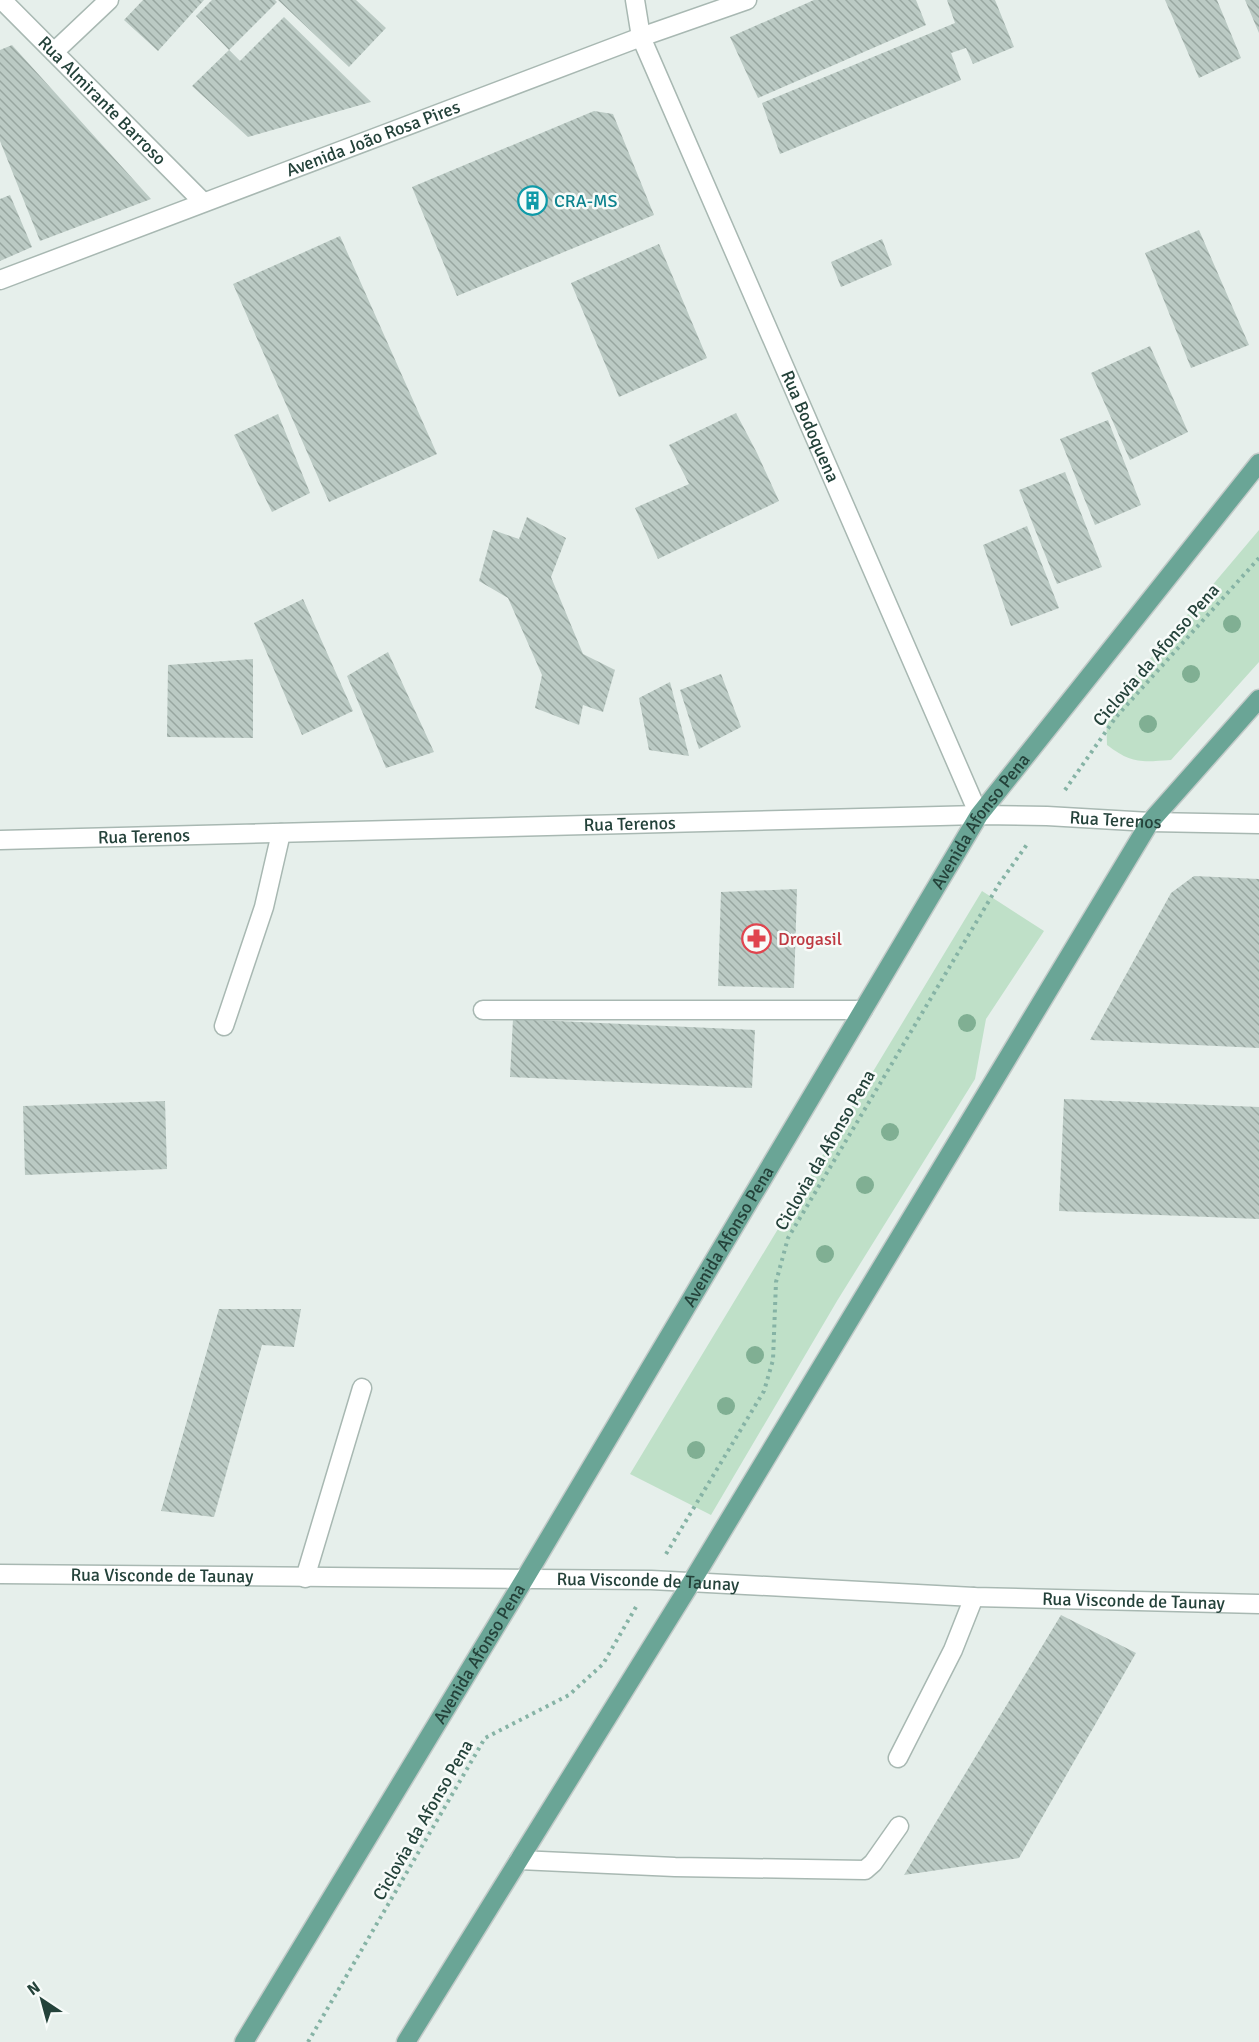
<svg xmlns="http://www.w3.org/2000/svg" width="1259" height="2042" font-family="Signika,sans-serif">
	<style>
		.grass { fill: #bfe0c8 }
		.building { fill: url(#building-back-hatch) }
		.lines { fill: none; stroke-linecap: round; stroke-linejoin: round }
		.service-casing { stroke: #a8b8b2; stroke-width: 21 }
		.minor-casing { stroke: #a8b8b2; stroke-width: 21 }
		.tertiary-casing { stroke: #a8b8b2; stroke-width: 21 }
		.primary-casing { stroke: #c2cac8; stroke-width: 21 }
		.path { stroke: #86b3a5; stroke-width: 4; stroke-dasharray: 3 4.5; stroke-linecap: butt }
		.service { stroke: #fff; stroke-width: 18 }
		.minor { stroke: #fff; stroke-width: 18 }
		.tertiary { stroke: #fff; stroke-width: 18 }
		.primary { stroke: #6aa596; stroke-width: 18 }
		.tree { fill: #80af93 }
		.labels { text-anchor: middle; stroke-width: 5; stroke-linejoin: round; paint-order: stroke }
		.street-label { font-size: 18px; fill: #24423a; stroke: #f7fbf9 }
		.culture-label { font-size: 18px; fill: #0d838f; stroke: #f7fbf9; text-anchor: start }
		.health-label { font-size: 18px; fill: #be3a42; stroke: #f7fbf9; text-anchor: start }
	</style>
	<defs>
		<pattern id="building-back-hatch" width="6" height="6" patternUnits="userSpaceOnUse" patternTransform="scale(1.5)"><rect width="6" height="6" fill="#bbcac4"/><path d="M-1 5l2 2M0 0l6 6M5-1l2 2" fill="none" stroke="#98a6a0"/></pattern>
	</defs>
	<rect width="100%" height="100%" fill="#e6efeb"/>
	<path class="grass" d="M1259,530V662L1171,760C1141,762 1132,764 1107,745L1106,711Z
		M982,891L1044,931L986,1019L975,1079L837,1301L711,1515L630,1474Z"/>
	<path class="building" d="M143,0H204L158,51L124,20Z
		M212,0H275L277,2L229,50L196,16Z
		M278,0H356L386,28L349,67Z
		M814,0H916L926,25L758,98L730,37Z
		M947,0H995L1014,47L973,64L966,48L951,53L961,80L780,154L762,103L955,23Z
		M1165,0H1217L1241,58L1199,78Z
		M1245,0H1259V33Z
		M284,17L371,102L248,137L192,86L229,50L240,61Z
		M12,45L151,199L40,241L0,141V50Z
		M594,111L613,114L654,215L457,296L412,187Z
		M10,195L32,247L0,261V199Z
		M1199,230L1249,345L1191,368L1145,253Z
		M340,236L437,454L329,502L233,284Z
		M882,239L892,265L841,287L831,262Z
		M659,244L707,358L619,397L571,283Z
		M1150,346L1188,432L1130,460L1091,373Z
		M736,413L757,453L779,501L658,559L635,508L689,484L669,445Z
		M278,414L310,493L272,512L234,435Z
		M1108,420L1141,505L1095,525L1060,439Z
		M1065,472L1102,567L1057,584L1019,490Z
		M527,517L566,538L551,577L583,654L615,670L603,712L583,705L579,725L535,708L542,675L508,598L479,581L493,530L519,539Z
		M1027,526L1059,608L1011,626L983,545Z
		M303,599L353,711L302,735L254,623Z
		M388,652L434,752L386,768L347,676Z
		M253,659V738L167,737L168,665Z
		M721,674L741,727L699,749L680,690Z
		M670,682L689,756L649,750L639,698Z
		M1194,876L1259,879V1048L1090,1040L1171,893Z
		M797,889L794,988L718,986L721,892Z
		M513,1019L755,1030L752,1088L510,1077Z
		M1064,1099L1259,1107V1219L1059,1211Z
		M165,1101L167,1169L25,1175L23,1106Z
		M219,1309H301L294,1347L262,1345L214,1517L161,1511Z
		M1061,1615L1136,1653L1019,1858L904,1875Z"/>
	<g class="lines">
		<defs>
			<path id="service" d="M54,52L109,0
				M483,1010H863
				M224,1026L264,907L281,833
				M305,1578L362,1388
				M898,1758L953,1650L974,1597
				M519,1860L675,1867L865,1870L873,1863L899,1826"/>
			<g id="minor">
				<path id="s1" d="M2,0L203,202"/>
				<path id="s2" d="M635,0L641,37L979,815"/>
				<path id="s3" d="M0,840L979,815L1047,816L1150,822L1259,824"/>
				<path id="s4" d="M0,1574L651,1580L974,1597L1259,1604"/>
			</g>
			<g id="tertiary">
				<path id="s5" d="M0,280L641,37L747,0"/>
			</g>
			<g id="primary">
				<path id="s6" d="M244,2042L524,1580L979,815L1259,463"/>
				<path d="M406,2042L691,1583L1150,822L1259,699"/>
			</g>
		</defs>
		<use href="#service" class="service-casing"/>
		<use href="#minor" class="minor-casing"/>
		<use href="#tertiary" class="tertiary-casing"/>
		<use href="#primary" class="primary-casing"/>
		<path class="path" d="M1065,790L1116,717L1259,558
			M666,1554L764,1391L773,1360L776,1282L788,1238L999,884L1028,843
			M308,2042L485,1738L569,1695L603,1664L636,1607"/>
		<use href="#service" class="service"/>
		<use href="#minor" class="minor"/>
		<use href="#tertiary" class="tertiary"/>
		<use href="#primary" class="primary"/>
	</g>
	<g class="tree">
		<circle cx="1232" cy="624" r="9"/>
		<circle cx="1191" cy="674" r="9"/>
		<circle cx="1148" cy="724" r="9"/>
		<circle cx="967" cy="1023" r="9"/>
		<circle cx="890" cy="1132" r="9"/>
		<circle cx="865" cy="1185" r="9"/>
		<circle cx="825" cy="1254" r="9"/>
		<circle cx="755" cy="1355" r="9"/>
		<circle cx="726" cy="1406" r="9"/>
		<circle cx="696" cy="1450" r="9"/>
	</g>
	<defs>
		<symbol id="building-ring" viewBox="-11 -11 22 22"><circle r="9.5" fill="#f7fbf9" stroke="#0f9aa8" stroke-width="1.5"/><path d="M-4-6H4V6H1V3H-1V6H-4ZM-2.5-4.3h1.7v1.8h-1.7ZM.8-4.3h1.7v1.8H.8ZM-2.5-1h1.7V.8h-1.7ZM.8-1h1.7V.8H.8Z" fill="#0f9aa8"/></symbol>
		<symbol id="pharmacy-ring" viewBox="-11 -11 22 22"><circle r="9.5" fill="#f7fbf9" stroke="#e0444e" stroke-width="1.5"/><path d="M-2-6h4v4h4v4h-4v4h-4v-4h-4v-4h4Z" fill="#e0444e"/></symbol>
	</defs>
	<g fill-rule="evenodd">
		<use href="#building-ring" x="516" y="184" width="33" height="33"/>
		<use href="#pharmacy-ring" x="740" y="922" width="33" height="33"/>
	</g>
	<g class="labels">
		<g class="street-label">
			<text dy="6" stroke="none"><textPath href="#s1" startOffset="142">Rua Almirante Barroso</textPath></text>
			<text dy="6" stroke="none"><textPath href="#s5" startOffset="399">Avenida João Rosa Pires</textPath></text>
			<text dy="6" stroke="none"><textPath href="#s2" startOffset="462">Rua Bodoquena</textPath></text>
			<text transform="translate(1156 655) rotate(-49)" y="6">Ciclovia da Afonso Pena</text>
			<text dy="6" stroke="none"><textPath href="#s3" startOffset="1116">Rua Terenos</textPath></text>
			<text dy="6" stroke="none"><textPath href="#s6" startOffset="1426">Avenida Afonso Pena</textPath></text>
			<text dy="6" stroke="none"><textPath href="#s3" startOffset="630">Rua Terenos</textPath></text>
			<text dy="6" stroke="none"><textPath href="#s3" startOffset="144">Rua Terenos</textPath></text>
			<text transform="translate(825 1150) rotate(-60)" y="6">Ciclovia da Afonso Pena</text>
			<text dy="6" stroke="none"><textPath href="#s6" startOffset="940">Avenida Afonso Pena</textPath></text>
			<text dy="6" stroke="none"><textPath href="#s4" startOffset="162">Rua Visconde de Taunay</textPath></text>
			<text dy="6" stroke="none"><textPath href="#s4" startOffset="648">Rua Visconde de Taunay</textPath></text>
			<text dy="6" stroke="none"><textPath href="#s4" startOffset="1134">Rua Visconde de Taunay</textPath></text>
			<text dy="6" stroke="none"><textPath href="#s6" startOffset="454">Avenida Afonso Pena</textPath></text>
			<text transform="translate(423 1820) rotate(-60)" y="6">Ciclovia da Afonso Pena</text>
		</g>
		<g class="culture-label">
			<text x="554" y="207">CRA-MS</text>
		</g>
		<g class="health-label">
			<text x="778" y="945">Drogasil</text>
		</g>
	</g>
	<g transform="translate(42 2000) rotate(324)" stroke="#f7fbf9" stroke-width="4.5" paint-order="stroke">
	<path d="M0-4.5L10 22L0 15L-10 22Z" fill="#24423a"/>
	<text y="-9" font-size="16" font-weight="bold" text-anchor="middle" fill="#24423a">N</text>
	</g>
</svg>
